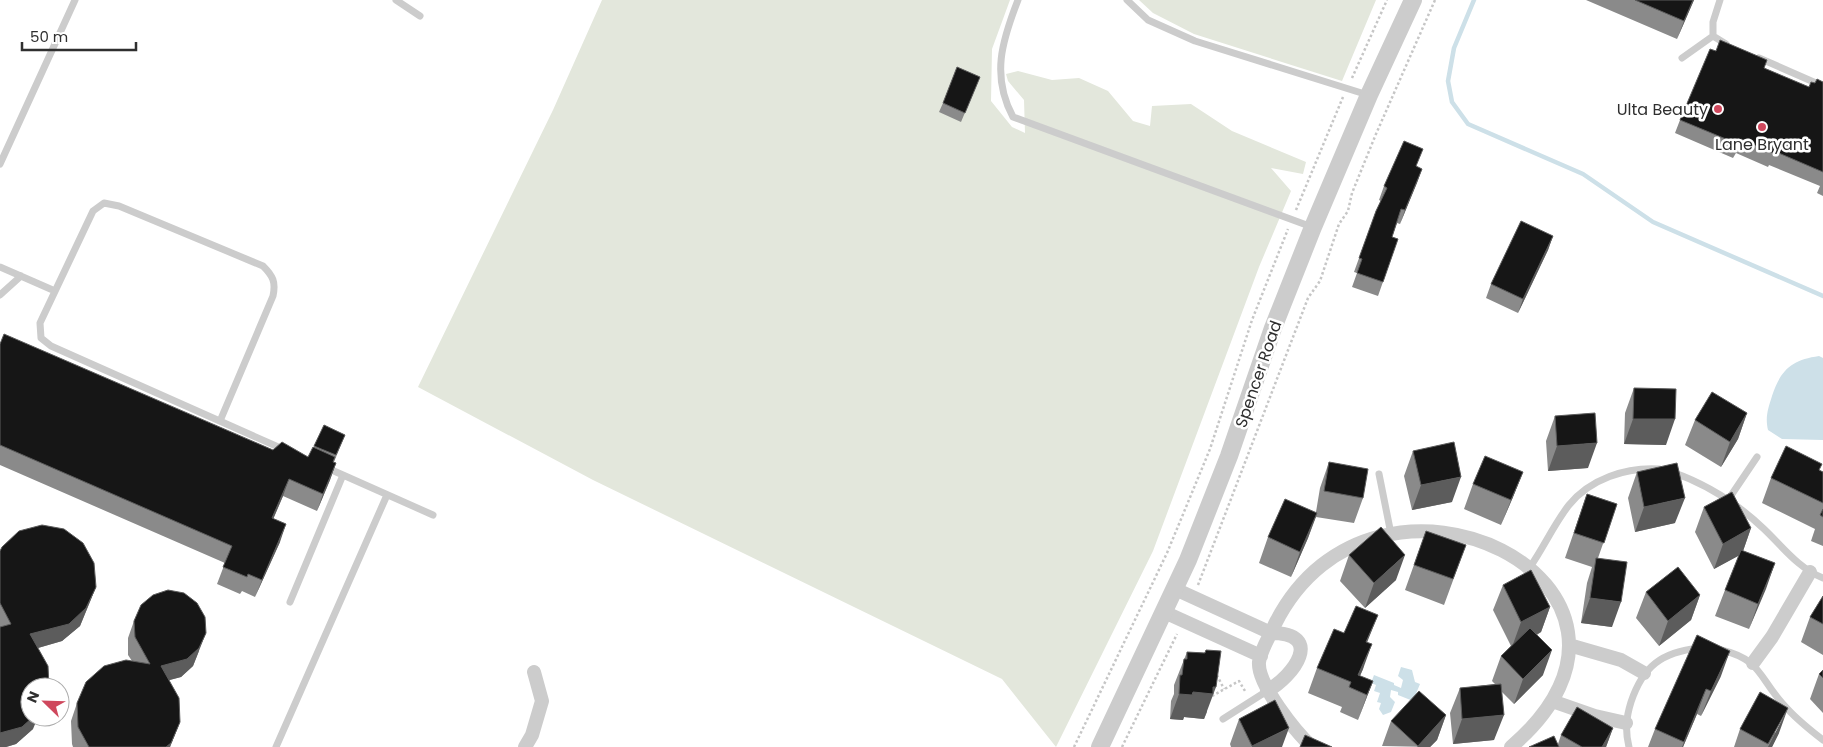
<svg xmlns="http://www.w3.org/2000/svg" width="1823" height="747" font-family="Poppins,sans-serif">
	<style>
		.green { fill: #e3e7dc }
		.water { fill: #cde0e8 }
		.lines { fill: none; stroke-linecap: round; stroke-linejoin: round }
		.stream { stroke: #cde0e8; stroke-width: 4.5 }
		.path { stroke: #c6c6c6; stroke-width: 2.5; stroke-dasharray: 2.5 2.5; stroke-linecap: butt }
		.service { stroke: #ccc; stroke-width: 7 }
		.minor { stroke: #ccc; stroke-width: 14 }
		.tertiary { stroke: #ccc; stroke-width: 18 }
		.wall { fill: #8a8a8a }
		.shaded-wall { fill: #5c5c5c }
		.building { fill: #161616; stroke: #5c5c5c }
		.poi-dot { fill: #cf485d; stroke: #fff; stroke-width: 2 }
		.labels { text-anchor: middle; stroke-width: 5; stroke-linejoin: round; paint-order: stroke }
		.poi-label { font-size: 16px; fill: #2f2f2f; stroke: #fff; text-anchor: end }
		.street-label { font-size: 16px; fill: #2f2f2f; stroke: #fff }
	</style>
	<rect width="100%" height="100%" fill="#fff"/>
	<path class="green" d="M602,0H1010L992,49L991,101L1012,127L1025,133L1024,100L1008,81L1006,74L1018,71L1052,80L1079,78L1108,91L1133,121L1150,126L1152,106L1191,104L1232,131L1306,162L1303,174L1271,168L1291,191L1259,267L1153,551L1056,747L1002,679L593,480L418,387L553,110Z
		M1139,0H1376L1342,81L1194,34L1153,13Z"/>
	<path class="water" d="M1819,356L1823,358V440L1782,439L1768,430C1765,417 1768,409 1772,396C1781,369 1792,360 1819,356Z
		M1401,667L1412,670L1415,682L1420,684L1413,701L1398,695V692L1391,690L1390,697L1395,702L1391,712L1383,715L1379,709L1381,703L1377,702L1380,693L1374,691L1376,685L1371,683L1374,675L1394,683V685L1401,688L1403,680L1398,676Z"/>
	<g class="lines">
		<path class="stream" d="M1474,0L1454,48L1448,81L1452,102L1468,124L1583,174L1653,222L1823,296"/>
		<path class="path" d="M1352,78L1387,0
			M1296,210L1343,97
			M1198,585L1308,298L1320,281L1339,224L1348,211L1352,193L1376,134L1435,0
			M1217,675L1224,689
			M1212,696L1239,681L1245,691
			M1074,747L1167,553L1210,449L1252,320L1288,229
			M1122,747L1177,634"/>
		<path class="service" d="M396,0L420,16
			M1018,0C1002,41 991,76 1013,117L1312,227
			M1127,0L1148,20L1195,41L1368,95
			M1720,0L1713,22V36L1726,44
			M1682,58L1713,36
			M1759,58L1823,86
			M0,164L75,0
			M0,267L55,291
			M0,295L21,276
			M220,421L273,296C276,282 273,276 263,266L119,206L104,203L93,211L40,323L41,338L51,346L285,450
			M1672,472C1706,484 1737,503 1764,529C1783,547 1798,568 1823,578
			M1379,474L1391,534
			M343,475L433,515
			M1728,500L1757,457
			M1530,567C1544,547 1554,524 1569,505C1590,479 1626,467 1659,469
			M290,602L343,475L327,468
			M1721,650C1761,659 1759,678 1783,704C1794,717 1810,730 1823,740
			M1223,719L1267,691
			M276,747L387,495
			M1629,747C1625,730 1626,718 1631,702C1643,666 1662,652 1699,648"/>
		<path class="minor" d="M1175,589L1271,633C1325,633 1294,676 1267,691
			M1164,612L1261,656
			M1569,645L1621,660L1644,673
			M1753,663L1772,637L1810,572
			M1552,701L1595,716L1626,723
			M525,747L532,735L542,701L534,672
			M1312,747C1296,732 1257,684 1259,662C1261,649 1270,636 1275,624C1375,424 1700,586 1511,747"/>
		<path class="tertiary" d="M1100,747L1188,560L1229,456L1273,328L1313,227L1369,95L1413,0"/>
	</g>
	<path class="wall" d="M1586,0H1694L1677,39Z
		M1716,51L1767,60L1764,68L1809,87L1815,83L1823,82V196L1817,193L1820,186L1769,165L1768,167L1736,153L1733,158L1675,133L1680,120Z
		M980,77L961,122L939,112L943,103Z
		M1417,167L1422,169L1400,224L1397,223L1392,237L1398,239L1378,296L1352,287L1357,273L1354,272L1376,211L1381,201L1379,200L1384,186Z
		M1553,236L1548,250L1518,313L1486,298L1491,284Z
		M0,344L273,450L308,457L314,448L324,425L345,435L334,462L336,463L330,480L317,511L283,496L273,519L280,542L255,597L242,591L240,594L217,584L225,563L0,465Z
		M1634,388L1666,445L1624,444L1625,413Z
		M1747,413L1738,439L1721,467L1685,445L1695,420Z
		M1555,416L1588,468L1548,471L1546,441Z
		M1413,451L1452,502L1412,510L1404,476Z
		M1329,462L1363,498L1354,523L1316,517L1308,538L1291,577L1259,563L1268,537L1316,512L1320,488Z
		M1820,471L1823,472V546L1811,541L1815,529L1762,503L1771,478Z
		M1523,472L1513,497L1501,525L1464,509L1473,484Z
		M1637,472L1675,523L1635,532L1628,498Z
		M1587,494L1617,504L1598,558L1612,627L1581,623L1587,583L1592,567L1565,558Z
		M1704,507L1751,528L1743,551L1775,563L1749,629L1715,616L1725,590L1739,555L1714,569L1695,532Z
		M1426,531L1466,545L1444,605L1405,590Z
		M0,551L96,587L80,626L62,641L38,648L33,729L16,744L6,747H0Z
		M1349,555L1396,580L1365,608L1340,581Z
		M1503,585L1550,607L1541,632L1537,635L1543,675L1514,704L1501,691L1494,740L1453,744L1450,713L1460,688L1495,684L1492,681L1501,656L1511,646L1493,610Z
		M1646,592L1700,595L1691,620L1659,646L1636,618Z
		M1823,596V655L1801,642L1810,617Z
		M134,621L199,651L193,666L181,677L169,680L180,722L170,747H73L72,744L71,721L77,703L132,661L128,655V638Z
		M1344,633L1368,642L1363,669L1360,676L1373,681L1358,720L1340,712L1342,707L1308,693L1317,668Z
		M1206,650L1207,712L1204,719L1184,717L1183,720L1170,719L1171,701L1174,694V685L1187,652L1204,653Z
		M1823,670V713L1810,699L1819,674Z
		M1721,676L1701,716L1697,714L1683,747H1648L1655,729Z
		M1446,715L1437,740L1430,747L1382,746L1391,721Z
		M1239,719L1282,747H1231L1230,744Z
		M1613,728L1606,747H1529L1558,744L1561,735Z
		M1740,729L1779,733L1772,747H1734Z"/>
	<path class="shaded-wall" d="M1693,0H1694L1677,39L1684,21Z
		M1422,169L1417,183L1400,224L1405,210Z
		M1553,236L1548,250L1518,313L1523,299Z
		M1747,413L1738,439L1721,467L1730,442Z
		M1633,419H1675L1666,445L1624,444Z
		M1597,443L1588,468L1548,471L1557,446Z
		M336,463L330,480L317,511L323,494Z
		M1523,472L1513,497L1501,525L1511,500Z
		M1461,477L1452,502L1412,510L1421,485Z
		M289,479L283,496L266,536L272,518Z
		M1685,498L1675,523L1635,532L1644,507Z
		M1317,513L1308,538L1291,577L1300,552Z
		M286,524L280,542L255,597L262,580Z
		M1751,528L1742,554L1714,569L1723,544Z
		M1405,555L1396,580L1365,608L1374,583Z
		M1775,563L1766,589L1749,629L1758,604Z
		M96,587L80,626L62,641L24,652L30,634Z
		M1700,595L1691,620L1659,646L1668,621Z
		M1590,598L1621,602L1612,627L1581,623Z
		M1550,607L1541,632L1512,647L1521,622Z
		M1378,615L1368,640L1357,667L1366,642Z
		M206,633L193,666L181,677L155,684L161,666Z
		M1372,644L1363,669L1354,689L1358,675Z
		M1552,650L1543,675L1514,704L1523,679Z
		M1730,651L1721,676L1701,716L1711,691Z
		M1373,681L1358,720L1367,695Z
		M1213,687H1216L1204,719L1184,717L1183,720L1170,719L1179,694Z
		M1706,689L1697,714L1683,747H1682Z
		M1788,708L1779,733L1772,747H1768Z
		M1446,715L1437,740L1430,747H1417Z
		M1504,715L1494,740L1453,744L1462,719Z
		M33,717H38L33,729L16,744L6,747H0V733Z
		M180,722L170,747H166Z
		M1289,728L1282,747H1252V746Z
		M1613,728L1606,747H1602Z"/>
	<path class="building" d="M1635,0H1693L1684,21Z
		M1720,40L1767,60L1764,68L1809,87L1811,82L1815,83L1817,79L1823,82V172L1774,151L1773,153L1741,139L1738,144L1680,120L1710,49L1716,51Z
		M957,67L980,77L965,113L943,103Z
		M1404,141L1423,149L1416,166L1422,169L1405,210L1401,209L1392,237L1398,239L1383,282L1357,273L1362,259L1359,258L1376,211L1387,188L1384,186Z
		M1521,221L1553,236L1523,299L1491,284Z
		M4,334L273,450L282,442L308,457L313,447L335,457L333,462L336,463L323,494L289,479L272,518L286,524L262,580L248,574L247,577L223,567L232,546L0,445V344Z
		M1634,388L1676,389L1675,419H1633Z
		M1712,392L1747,413L1730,442L1695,420Z
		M1595,413L1597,443L1557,446L1555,416Z
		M324,425L345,435L336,455L314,446Z
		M1454,442L1461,477L1421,485L1413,451Z
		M1786,446L1822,464L1819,470L1823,472V503L1771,478Z
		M1485,456L1523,472L1511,500L1473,484Z
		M1329,462L1368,469L1363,498L1324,491Z
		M1677,463L1685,498L1644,507L1637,472Z
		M1732,492L1751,528L1723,544L1704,507Z
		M1587,494L1617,504L1604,543L1574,533Z
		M1285,499L1317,513L1300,552L1268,537Z
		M1823,509V517L1820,515Z
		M42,525L64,529L83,543L94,563L96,587L86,608L69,624L30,634L48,666L49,687H30V717H33L22,727L0,733V627L11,624L0,603V551L2,547L19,531Z
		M1381,527L1405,555L1374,583L1349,555Z
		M1426,531L1466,545L1453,579L1414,565Z
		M1741,550L1775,563L1758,604L1725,590Z
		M1596,558L1627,562L1621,602L1590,598Z
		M1678,567L1700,595L1668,621L1646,592Z
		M1531,570L1550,607L1521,622L1503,585Z
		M168,590L184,593L197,603L205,617L206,633L199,648L187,659L161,666L179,698L180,722L171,743L166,747H89L78,727L77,703L86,682L104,666L126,660L150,664L135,637L134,621L141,605L153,595Z
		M1823,596V624L1810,617Z
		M1356,606L1378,615L1366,642L1372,644L1358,675L1373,681L1367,695L1349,687L1351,682L1317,668L1334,629L1344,633Z
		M1530,628L1552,650L1523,679L1501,656Z
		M1697,635L1730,651L1711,691L1706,689L1684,742L1655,729Z
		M1206,650L1221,651L1216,687H1213V694L1193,692L1192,695L1179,694L1180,675H1182L1184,659H1187V652L1205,653Z
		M1823,670V678L1819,674Z
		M1501,684L1504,715L1462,719L1460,688Z
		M1419,691L1446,715L1418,746L1391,721Z
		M1760,692L1788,708L1768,744L1740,729Z
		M1275,700L1289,728L1252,746L1239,719Z
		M1577,707L1613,728L1602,747H1582L1561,735Z
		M1305,735L1332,747H1300Z
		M1554,736L1559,747H1529Z"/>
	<g class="poi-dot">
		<circle cx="1718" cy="109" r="5"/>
		<circle cx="1762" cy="127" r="5"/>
	</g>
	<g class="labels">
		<g class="poi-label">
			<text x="1708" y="115">Ulta Beauty</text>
			<text x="1762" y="150" text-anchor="middle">Lane Bryant</text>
		</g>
		<g class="street-label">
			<text transform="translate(1258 374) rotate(-71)" y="6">Spencer Road</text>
		</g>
	</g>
	<g transform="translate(45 702) rotate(293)"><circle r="24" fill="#ffffff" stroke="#acacac"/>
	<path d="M0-4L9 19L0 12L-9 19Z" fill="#cf485d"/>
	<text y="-8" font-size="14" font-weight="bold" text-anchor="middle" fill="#2f2f2f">N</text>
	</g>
	<path d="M22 42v8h114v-8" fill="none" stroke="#2f2f2f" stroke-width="2.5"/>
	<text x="30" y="42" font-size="15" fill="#2f2f2f" stroke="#ffffff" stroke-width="4" paint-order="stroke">50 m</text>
</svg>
